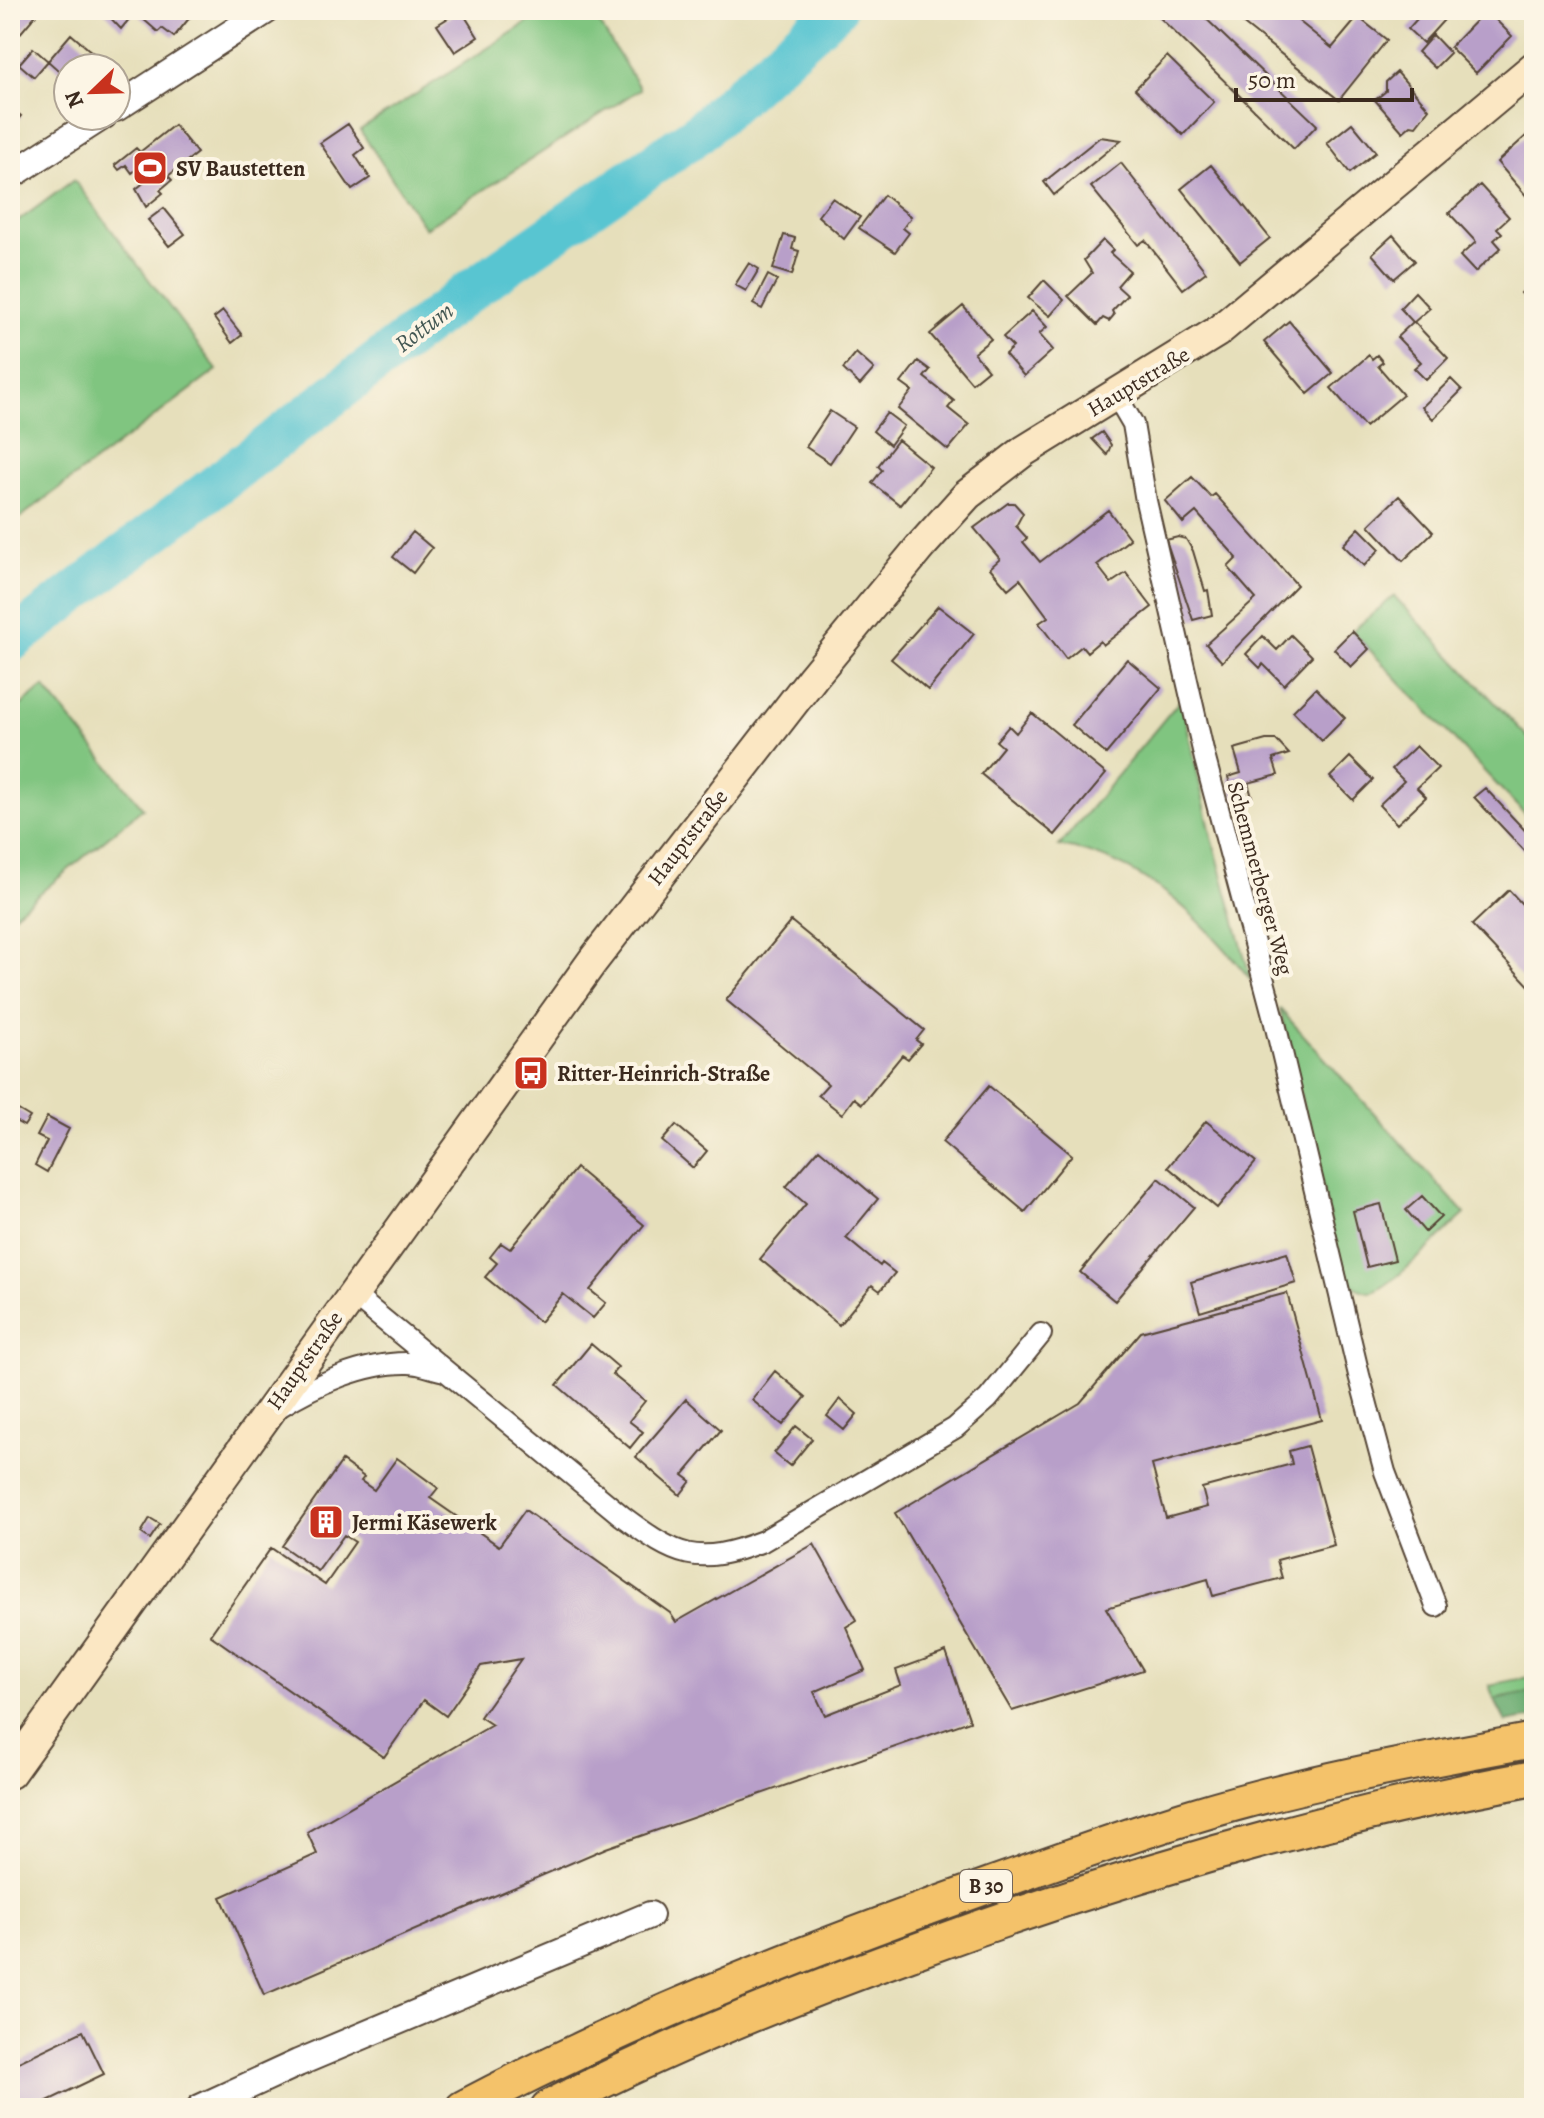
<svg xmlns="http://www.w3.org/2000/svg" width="1544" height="2118" font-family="Alegreya,serif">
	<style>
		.green { fill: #80c580; stroke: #5e784f; stroke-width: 2 }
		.forest { fill: #68aa6e; stroke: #526a46; stroke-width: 2 }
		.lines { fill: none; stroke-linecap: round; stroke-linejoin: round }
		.river { stroke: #59c5d1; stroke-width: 42 }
		.building { fill: #b89fc9 }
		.minor-casing { stroke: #554536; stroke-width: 24 }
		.tertiary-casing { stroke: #554536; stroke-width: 30 }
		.secondary-casing { stroke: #554536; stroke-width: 34 }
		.trunk-casing { stroke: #554536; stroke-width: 38 }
		.minor { stroke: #fff; stroke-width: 20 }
		.tertiary { stroke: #fff; stroke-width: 26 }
		.secondary { stroke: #fbe7c3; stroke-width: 30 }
		.trunk { stroke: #f4c26a; stroke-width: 34 }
		.labels { text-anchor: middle; stroke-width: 8; stroke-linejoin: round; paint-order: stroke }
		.shield { fill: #fcf5e5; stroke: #75675a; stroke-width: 2 }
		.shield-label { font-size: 20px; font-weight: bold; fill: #3b2a1e }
		.poi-label { font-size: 22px; font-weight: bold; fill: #3b2a1e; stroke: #fcf5e5; text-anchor: start }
		.street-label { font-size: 22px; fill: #3b2a1e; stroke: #fcf5e5 }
		.water-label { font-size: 24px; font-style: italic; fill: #445854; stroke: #fcf5e5 }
	</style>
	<rect width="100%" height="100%" fill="#fcf5e5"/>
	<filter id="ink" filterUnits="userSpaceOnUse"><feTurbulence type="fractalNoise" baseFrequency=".0125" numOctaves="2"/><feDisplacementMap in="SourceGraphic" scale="16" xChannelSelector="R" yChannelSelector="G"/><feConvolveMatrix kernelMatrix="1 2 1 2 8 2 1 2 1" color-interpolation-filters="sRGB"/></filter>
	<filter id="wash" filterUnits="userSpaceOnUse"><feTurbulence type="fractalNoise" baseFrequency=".006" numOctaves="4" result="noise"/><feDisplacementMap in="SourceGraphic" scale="32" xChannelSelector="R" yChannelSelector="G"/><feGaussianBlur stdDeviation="1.8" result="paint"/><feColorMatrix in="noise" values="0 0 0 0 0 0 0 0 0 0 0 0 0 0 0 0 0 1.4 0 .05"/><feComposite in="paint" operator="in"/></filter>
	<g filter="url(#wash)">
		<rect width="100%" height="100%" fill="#e6dfbb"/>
		<path class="green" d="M547,10H591L640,89L425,228L360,130Z
			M74,180L217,370L10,525V227Z
			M1394,596L1534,744V824L1352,631Z
			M44,687L143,808L10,918V714Z
			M1181,699L1211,834L1251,980C1200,916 1143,859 1059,846Z
			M1280,1009L1465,1214C1448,1229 1389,1289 1372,1292C1361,1293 1352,1284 1344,1279Z
			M1534,1676V1691L1494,1699L1489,1685Z"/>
		<path class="forest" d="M1534,1691V1717L1506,1722L1494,1699Z"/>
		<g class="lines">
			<path class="river" d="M10,642L478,285L696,135L835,10"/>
		</g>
		<g id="blocks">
			<path class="building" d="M10,10H40L13,42L10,39Z
				M103,10H193L195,11L174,37L162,28L158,32L135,12L121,29Z
				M461,10L478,37L455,52L437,25Z
				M1152,10H1197L1317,125L1294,149Z
				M1226,10H1285L1332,48L1358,17L1387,40L1339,100Z
				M1425,10H1453L1423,43L1408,29Z
				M1486,10L1512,36L1476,73L1450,47Z
				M71,34L108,66L105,68H68V79L48,61Z
				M1433,35L1450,53L1435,68L1418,52Z
				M33,48L48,61L34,77L19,64Z
				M1167,56L1214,102L1183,135L1135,89Z
				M1397,72L1429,109L1416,126L1411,125L1403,132L1375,100L1386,91V82Z
				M10,107L21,116L10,129Z
				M1352,123L1376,152L1350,173L1327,143Z
				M348,124L364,148L355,155L370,178L352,190L320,143Z
				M174,125L197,153L168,176L172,180L160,190L163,193L146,207L136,189L151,177L145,170L141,174L137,169L132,173L126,165L119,170L115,165L136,148L140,152Z
				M1526,136L1534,145V194L1529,199L1497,162Z
				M1100,137L1121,140L1054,195L1044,182Z
				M1121,163L1206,272L1183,289L1145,240L1138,245L1091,187Z
				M1211,165L1270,238L1240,262L1181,189Z
				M1480,185L1509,217L1497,228L1502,233L1494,240L1501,248L1475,272L1460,256L1476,242L1449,213Z
				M884,195L911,217L903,228L909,233L895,252L859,228Z
				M832,198L860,217L844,239L818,216Z
				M164,208L185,234L169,246L148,220Z
				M784,235L795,238L792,249L799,251L792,275L773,269Z
				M1393,235L1415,261L1394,279L1372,254Z
				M1103,240L1113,250L1110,253L1130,271L1117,286L1127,295L1112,311L1114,315L1109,321L1103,318L1097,325L1068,296L1092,273L1084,260Z
				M749,263L759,269L746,291L735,285Z
				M768,275L777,280L762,309L753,304Z
				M1044,280L1064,300L1050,316L1028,298Z
				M1534,281V307L1521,293Z
				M1415,292L1430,308L1414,322L1448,358L1426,380L1414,368L1421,362L1397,337L1413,322L1400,308Z
				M963,306L991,339L974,353L988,370L972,383L930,334Z
				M223,311L242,335L232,343L214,318Z
				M1032,311L1047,327L1039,334L1053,350L1024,376L1005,354L1013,347L1003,337Z
				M1289,321L1333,373L1308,394L1264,342Z
				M856,353L874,369L860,385L843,369Z
				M1369,355L1372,359L1377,355L1383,362L1378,366L1403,395L1365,427L1331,388Z
				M918,361L930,370L924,377L954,401L948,408L969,425L948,450L898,409L912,391L901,383Z
				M1451,379L1462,390L1433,419L1422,407Z
				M830,411L854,427L830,463L806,447Z
				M887,413L904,426L890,445L873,431Z
				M1102,432L1111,445L1107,455L1092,439Z
				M898,440L931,467L900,505L872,483L882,470L878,466Z
				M1192,477L1211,497L1215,494L1297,585L1222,662L1206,644L1256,599L1228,567L1237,558L1196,512L1183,523L1165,501Z
				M1399,496L1433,532L1403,561L1369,525Z
				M1008,503H1014L1023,513L1016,526L1027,538L1023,542L1040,562L1108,510L1130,539L1097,565L1111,583L1126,573L1152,607L1103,645L1100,641L1087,652L1082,646L1066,659L1039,623L1048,617L1020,579L1008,589L990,568L1000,559L974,528Z
				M1359,528L1380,549L1364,566L1343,545Z
				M413,532L432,548L413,573L393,557Z
				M1178,537L1186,539L1193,551L1205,591L1208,590L1212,615L1193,620L1166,540Z
				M938,606L974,634L928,690L891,659Z
				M1352,631L1369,649L1351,667L1334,649Z
				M1291,635L1312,656L1284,685L1263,664L1260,668L1246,654L1263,636L1277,650Z
				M1127,659L1161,688L1106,754L1072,725Z
				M1316,688L1345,718L1322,741L1293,711Z
				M1032,713L1106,774L1055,835L981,774L1003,747L996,741L1009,726L1016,733Z
				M1266,740H1276L1289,754L1273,759L1278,775L1248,783L1252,797L1235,802L1228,777L1241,773L1234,749Z
				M1416,746L1438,768L1417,788L1426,797L1397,824L1379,805L1404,781L1392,769Z
				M1350,757L1373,780L1353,800L1330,777Z
				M1485,788L1534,840V861L1474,797Z
				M1509,890L1534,917V991L1472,925Z
				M791,921L924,1030L916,1040L921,1044L908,1059L902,1055L862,1104L854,1098L842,1114L818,1095L828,1084L726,1000Z
				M989,1086L1072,1155L1025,1212L942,1142Z
				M15,1108L30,1117L24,1126L10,1118Z
				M47,1117L69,1129L47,1172L35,1165L47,1141L37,1136Z
				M1206,1121L1256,1162L1217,1208L1168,1167Z
				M676,1125L707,1151L693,1168L662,1141Z
				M819,1149L878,1199L846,1238L880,1266L882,1263L895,1273L880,1291L872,1285L839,1325L760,1259L806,1204L786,1187Z
				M576,1168L644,1225L590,1290L606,1303L593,1318L563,1294L540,1322L485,1277L497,1263L490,1257L501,1243L510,1249Z
				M1159,1178L1194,1207L1115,1301L1080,1272Z
				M1422,1196L1441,1217L1425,1232L1406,1210Z
				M1381,1204L1395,1260L1367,1267L1353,1211Z
				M1287,1253L1296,1283L1200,1312L1191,1282Z
				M1287,1293L1322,1420L1152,1465L1166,1518L1207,1507L1202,1488L1292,1464L1289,1451L1307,1446L1334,1545L1277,1560L1282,1578L1213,1596L1208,1579L1106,1608L1143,1670L1012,1711L895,1513L1080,1403L1141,1332Z
				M591,1344L618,1367L612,1374L645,1401L629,1421L643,1432L630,1448L557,1385Z
				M775,1371L806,1397L783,1425L752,1400Z
				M686,1399L721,1430L683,1475L691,1481L680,1495L636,1457Z
				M840,1399L857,1414L844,1430L827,1416Z
				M796,1426L812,1439L790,1466L774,1453Z
				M397,1458L438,1488L430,1498L499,1546L525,1510L670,1613L676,1622L814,1544L857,1620L846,1627L865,1670L814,1692L825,1715L901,1685L896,1670L946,1652L970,1721L606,1848L264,1995L221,1897L317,1854L307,1832L492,1725L480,1717L521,1659L481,1666L446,1716L424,1700L384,1757L210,1635L271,1548L325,1585L355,1542L344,1535L318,1571L282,1546L342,1461L364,1477L361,1481L374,1490Z
				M150,1518L160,1524L150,1539L141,1533Z
				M83,2031L104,2074L33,2108H13L10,2066Z"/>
		</g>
	</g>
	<g filter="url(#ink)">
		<use href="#blocks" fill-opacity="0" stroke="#554536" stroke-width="2"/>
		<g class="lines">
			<defs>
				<path id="minor" d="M1116,395L1133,424L1146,501L1205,759L1273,1015L1359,1375L1385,1472L1436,1606
					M351,1293L622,1516C677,1557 696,1567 763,1541L955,1428L988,1399L1041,1334
					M279,1407C314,1385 365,1362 408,1363C420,1363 434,1369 445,1371"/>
				<path id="tertiary" d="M116,108L267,10
					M10,176L103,116
					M200,2108L298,2063L650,1915"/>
				<path id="secondary" d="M10,1773L592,962L813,677L921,546L967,495L1024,451L1217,332L1534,67"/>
				<path id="trunk" d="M463,2108C623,2024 787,1958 957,1897C1035,1869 1113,1840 1192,1816C1303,1782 1420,1761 1534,1740
					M548,2108C670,2045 799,1993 927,1947C1124,1875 1328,1816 1534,1778"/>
			</defs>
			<use href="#minor" class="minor-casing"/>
			<use href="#tertiary" class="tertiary-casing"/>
			<use href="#secondary" class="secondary-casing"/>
			<use href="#trunk" class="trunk-casing"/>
			<use href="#minor" class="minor"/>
			<use href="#tertiary" class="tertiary"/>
			<use href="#secondary" class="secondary"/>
			<use href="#trunk" class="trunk"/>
		</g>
	</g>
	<defs>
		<symbol id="stadium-square" viewBox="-11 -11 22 22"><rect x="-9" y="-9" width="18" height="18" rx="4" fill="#c8321e" stroke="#fcf5e5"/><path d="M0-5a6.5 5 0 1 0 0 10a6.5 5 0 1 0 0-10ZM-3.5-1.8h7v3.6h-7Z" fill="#fff"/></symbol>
		<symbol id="bus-square" viewBox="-11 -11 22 22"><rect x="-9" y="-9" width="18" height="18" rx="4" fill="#c8321e" stroke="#fcf5e5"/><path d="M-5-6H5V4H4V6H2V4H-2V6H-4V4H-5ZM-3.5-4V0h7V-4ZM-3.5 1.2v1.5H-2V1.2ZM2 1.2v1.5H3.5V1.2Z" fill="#fff"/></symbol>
		<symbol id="building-square" viewBox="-11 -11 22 22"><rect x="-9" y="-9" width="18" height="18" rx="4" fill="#c8321e" stroke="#fcf5e5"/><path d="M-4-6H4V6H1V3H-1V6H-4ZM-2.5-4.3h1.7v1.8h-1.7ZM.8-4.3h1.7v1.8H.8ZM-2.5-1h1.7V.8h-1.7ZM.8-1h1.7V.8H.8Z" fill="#fff"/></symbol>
	</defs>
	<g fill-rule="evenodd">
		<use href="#stadium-square" x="130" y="148" width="40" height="40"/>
		<use href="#bus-square" x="511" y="1053" width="40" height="40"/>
		<use href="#building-square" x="306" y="1502" width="40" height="40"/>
	</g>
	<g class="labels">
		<rect class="shield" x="960" y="1870" width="52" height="32" rx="6"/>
		<g class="shield-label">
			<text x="986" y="1893">B 30</text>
		</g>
		<g class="poi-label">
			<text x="176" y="176">SV Baustetten</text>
			<text x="557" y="1081">Ritter-Heinrich-Straße</text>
			<text x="352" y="1530">Jermi Käsewerk</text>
		</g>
		<g class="street-label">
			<text transform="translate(1138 381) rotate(-31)" y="8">Hauptstraße</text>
			<text transform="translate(687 837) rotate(-52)" y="8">Hauptstraße</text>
			<text transform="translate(1261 878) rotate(75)" y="8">Schemmerberger Weg</text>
			<text transform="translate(304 1360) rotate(-55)" y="8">Hauptstraße</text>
		</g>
		<g class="water-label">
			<text transform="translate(424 327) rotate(-37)" y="8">Rottum</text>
		</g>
	</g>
	<rect width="1544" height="2118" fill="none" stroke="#fcf5e5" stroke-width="40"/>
	<g transform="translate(92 92) rotate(247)"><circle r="38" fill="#fcf5e5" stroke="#afa495" stroke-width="2"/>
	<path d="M0-6L14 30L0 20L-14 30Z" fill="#c8321e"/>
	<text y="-12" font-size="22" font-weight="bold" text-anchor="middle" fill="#3b2a1e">N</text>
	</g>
	<path d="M1236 88v12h176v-12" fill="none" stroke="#3b2a1e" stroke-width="4"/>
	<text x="1248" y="88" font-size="24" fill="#3b2a1e" stroke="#fcf5e5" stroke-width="6" paint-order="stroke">50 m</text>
</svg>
